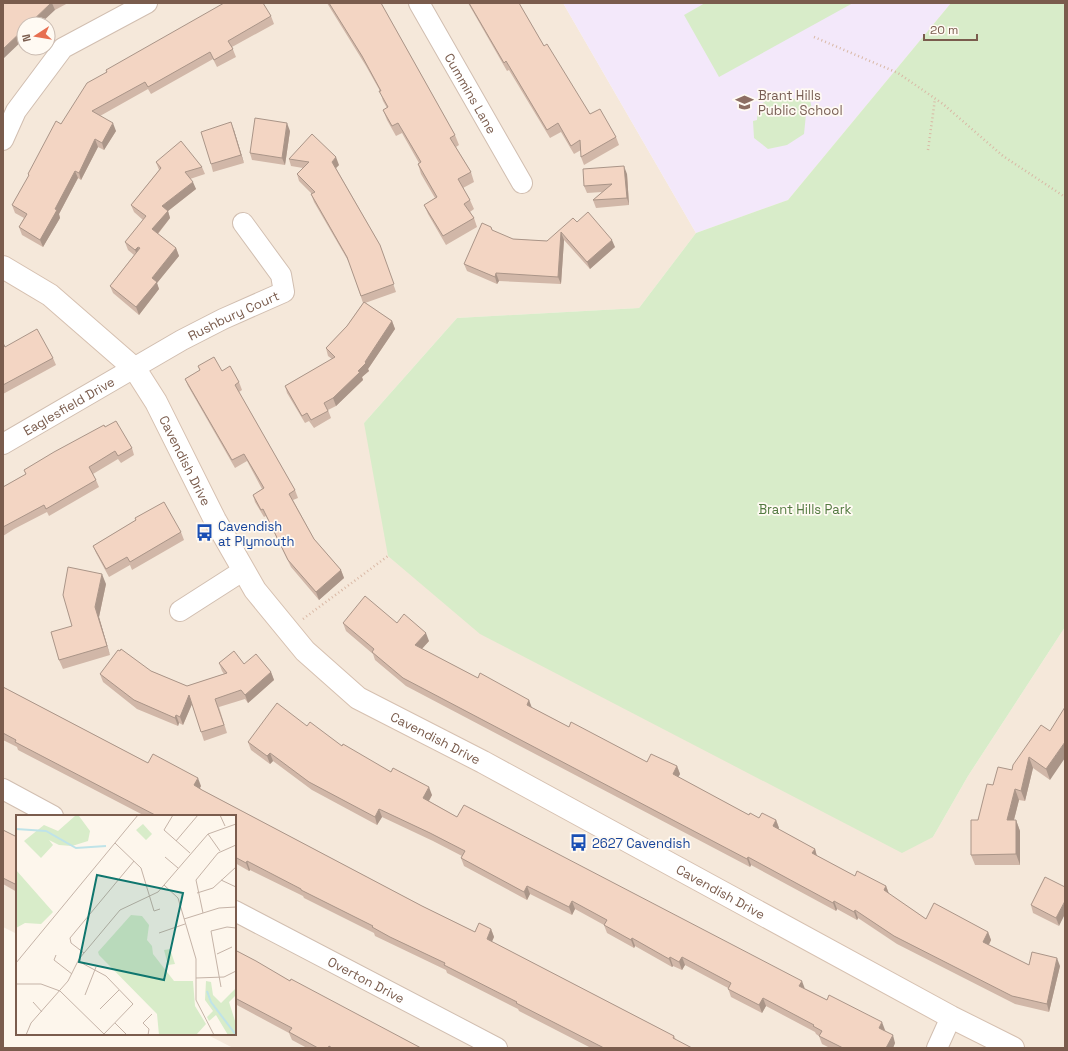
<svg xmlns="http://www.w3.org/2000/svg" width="1068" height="1051" font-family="'Space Grotesk',sans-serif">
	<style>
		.residential { fill: #f5e8da; fill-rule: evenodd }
		.education { fill: #f3e8fa }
		.green { fill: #d8ecc9 }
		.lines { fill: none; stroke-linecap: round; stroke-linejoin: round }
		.street-casing { stroke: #d1beb0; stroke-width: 22 }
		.secondary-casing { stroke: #d6c0b0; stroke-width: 24 }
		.path { stroke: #d9b8a5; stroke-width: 2.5; stroke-dasharray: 1 3; stroke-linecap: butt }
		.street { stroke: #fff; stroke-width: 20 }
		.secondary { stroke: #fff; stroke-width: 22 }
		.wall { fill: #d1b7a8 }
		.shaded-wall { fill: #aa9588 }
		.building { fill: #f3d5c3; stroke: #aa9588 }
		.labels { text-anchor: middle; stroke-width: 3.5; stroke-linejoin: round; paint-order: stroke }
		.street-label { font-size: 13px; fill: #7a5c4d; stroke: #fffaf3 }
		.education-label { font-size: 13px; fill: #785e54; stroke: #fffaf3; text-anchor: start }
		.park-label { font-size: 13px; fill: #537a41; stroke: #fffaf3 }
		.transit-label { font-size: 13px; fill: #164399; stroke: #fffaf3; text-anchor: start }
		.inset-river { fill: none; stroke: #bfe3e8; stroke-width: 2 }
		.inset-road { fill: none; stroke: #c5b3a7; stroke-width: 1 }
		.view { fill: #0f766e; fill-opacity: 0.15; stroke: #0f766e; stroke-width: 2 }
		.inset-edge { fill: none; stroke: #7a5c4d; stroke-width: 2 }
	</style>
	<rect width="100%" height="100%" fill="#fdf6ec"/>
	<path class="residential" d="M3,3H563L696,233L639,308L457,318L364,423L933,837L968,776L1065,627V1048H233L206,1034H235V816H17V934L3,927ZM24,24H48V48H24Z"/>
	<path class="education" d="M563,3H951L788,200L696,233Z"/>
	<path class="green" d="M705,3H853L719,77L684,15Z
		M951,3H1065V627L968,776L933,837L902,853L480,634L388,556L364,423L457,318L639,308L696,233L788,200Z
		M776,92L785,94L796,100H810L812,109L806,114L804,134L787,145L768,149L754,138L753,121L757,120L758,107Z"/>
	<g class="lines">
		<defs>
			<g id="street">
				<path id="s1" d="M419,3L522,183"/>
				<path d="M3,140L16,111L63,48L147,3"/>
				<path id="s2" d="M3,444L182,340L223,319L284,292L281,275L243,223"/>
				<path d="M180,611L244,570"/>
				<path d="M3,789L53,816"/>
				<path id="s3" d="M235,911L497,1048"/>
				<path d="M937,1048L951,1017"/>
			</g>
			<g id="secondary">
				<path id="s4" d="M3,267L50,295L135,369L156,402L215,520L255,590L305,651L358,698L483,762L951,1017L1013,1048"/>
			</g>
		</defs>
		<use href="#street" class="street-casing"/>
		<use href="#secondary" class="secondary-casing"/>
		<path class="path" d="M814,37L898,73L943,104L1003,156L1065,197
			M928,150L935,99
			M303,619L388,556"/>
		<use href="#street" class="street"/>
		<use href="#secondary" class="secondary"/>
	</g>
	<path class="wall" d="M3,3H68L55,10Z
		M327,3H381L455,135L459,145L456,147L471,172L474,182L463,188L470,200L474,209L470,212L474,218L477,227L446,245L428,214L424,205L435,198L421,174L418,164L419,163L402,133L396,136L387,120L383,110L387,108L383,101L380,91L366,66Z
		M468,3H519L544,46L590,114L616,137L619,145L584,165L581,157V150L574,154L561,132L550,138L509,70L507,71Z
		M271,16L274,24L232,47L236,57L217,67L213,59L151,94L148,89L100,116L116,131L104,150L98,147L81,180L78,178L59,214L60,218L43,247L22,235L19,227L24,218L15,213L12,205L29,176L28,174L61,124L106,72V70Z
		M234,130L244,163L213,172L211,164Z
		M290,131L285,165L252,160L250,153Z
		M289,159L339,165L336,168L380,245L396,292L365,303L392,321L395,329L368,369L369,371L362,377L363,380L336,406L328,410L331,418L314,428L309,421L305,423L287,393L285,386L332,359L328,356L326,348L347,326L363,303L350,264L314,202L311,194H312L299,181L297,174L303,168L291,166Z
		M156,162L202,167L205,174L190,179L196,189L168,211L170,218L158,234L176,248L179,256L157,283L159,289L139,315L113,293L110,286L134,255L128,250L125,242L143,220L134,212L131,205L159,170Z
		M627,174L629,205L596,208L593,200L602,192L587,193L584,186Z
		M577,222L615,247L590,269L564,240L561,284L499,281L497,284L467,271L464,264L513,239L547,241Z
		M3,343L5,347L53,358L56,365L3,394Z
		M198,366L222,371L239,382L242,390L239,392L295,490L298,498L293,500L314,539L341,570L344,578L319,600L291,567L266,516L264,517L255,502L253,495L262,489L247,461L235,468L188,386L185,379L200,370Z
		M105,427L132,448L134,455L121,463L118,459L93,474L96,480L99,487L49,516L47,512L14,529L3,536V487L26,474L24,470Z
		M135,518L181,532L184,540L132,570L130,565L109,577L96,553L93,546L136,520Z
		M106,584L99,617L110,655L63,669L59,660L72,626Z
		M343,623H397L429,641L422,649L478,678L529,700L531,707L569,727L647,762L677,766L680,774L678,777L749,815L759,818L776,820L779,828L778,829L815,849L817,856L855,876L886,886L889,894L926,919L988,932L991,940L989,945L1029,965L1060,966L1049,1012L1015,1004L897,944L858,918L857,920L837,909L836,911L751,865L750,867L406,686L375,660L373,654L346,631Z
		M219,663L244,664L271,672L274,680L248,703L245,699L219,707L227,733L204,741L192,704L183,725L179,723L178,726L137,709L103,682L100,674L151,671L187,686L224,674L222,671Z
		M3,687L148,763L201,786L200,788L202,790L422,906L475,932L491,929L494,937L492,942L674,1036L676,1040L692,1048H591L519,1011L518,1009L447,973L446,970L375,936L374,933L304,898L303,896L250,870L249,871L235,863V816H145L18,750L17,747L3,740Z
		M307,726L342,746L432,795L429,801L457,817L804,988L885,1030L895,1043L893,1048H830L822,1044L819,1036L816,1034L815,1032L766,1006L762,1013L731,997L728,988L685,965L682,970L673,966L672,967L635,946L634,948L607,933L604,925L575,909L572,915L530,894L527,900L464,866L461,858L462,856L433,841L382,817L377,825L312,790L273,761L270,764L251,750L248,742Z
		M1050,731V780L1033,768L1025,801L1019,800L1014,820H1016L1020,831V865H975L971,855L978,820L993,785L1012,770Z
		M3,830L17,837V892L3,884Z
		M1045,877L1059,926L1033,913L1031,905Z
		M235,950L290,981L421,1048H307L292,1040L289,1033L235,1004Z"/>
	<path class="shaded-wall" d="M51,3H52L55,10L40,24H29Z
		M24,29V39L3,59V49Z
		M231,122L234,130L244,163L241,155Z
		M113,123L116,131L104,150L102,143Z
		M287,123L290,131L285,165L282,158Z
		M95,139L98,147L81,180L79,173Z
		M336,157L339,165L335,169L332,162Z
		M624,166L627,174L629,205L627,198Z
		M75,171L78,178L59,214L60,218L43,247L40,240L55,209Z
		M193,182L196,189L168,211L170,218L155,237L152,229L162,206Z
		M561,232L564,240L561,284L558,277Z
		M612,240L615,247L590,269L587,262Z
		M138,247L141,254L138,258L135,250Z
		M176,248L179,256L157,283L159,289L139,315L136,307L152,278Z
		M496,273L499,281L497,284L495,277Z
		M392,321L395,329L368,369L369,371L362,377L363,380L336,406L333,398L365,362Z
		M341,570L344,578L319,600L316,592Z
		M102,574L106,584L99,617L110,655L107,646L95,607Z
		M426,633L429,641L418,653L415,645Z
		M271,672L274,680L248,703L245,695Z
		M189,695L192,704L183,725L180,717Z
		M529,700L532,708L527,705Z
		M176,715L179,723L178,726L175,718Z
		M1065,742V758L1050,780L1046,769Z
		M270,753L273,761L270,764L267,756Z
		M1029,757L1033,768L1025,801L1021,791Z
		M677,766L680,774L675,783L673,774Z
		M198,778L201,786L197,793L194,785Z
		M429,787L432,795L426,806L423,798Z
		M1015,789L1019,800L1011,831L1007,820Z
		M379,809L382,817L377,825L375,817Z
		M776,820L779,828L776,834L773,826Z
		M1016,820L1020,831V865L1016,854Z
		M815,849L817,857L812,853Z
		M748,857L751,865L750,867L747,859Z
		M247,861L250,870L249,871L246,863Z
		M527,886L530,894L527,900L524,892Z
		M886,886L889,894L884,890Z
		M572,901L575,909L572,915L569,907Z
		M834,901L837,909L836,911L833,903Z
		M1065,901V914L1059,926L1056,918Z
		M855,910L858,918L857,920L854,912Z
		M491,929L494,937L489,947L487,939Z
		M988,932L991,940L986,950L983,942Z
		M632,938L635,946L634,948L631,940Z
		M670,957L673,966L672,967L669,959Z
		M682,957L685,965L682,970L679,962Z
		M1057,958L1060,966L1049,1012L1047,1004Z
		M802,981L805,989L799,986Z
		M763,998L766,1006L762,1013L759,1005Z
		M882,1022L885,1030L882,1036L879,1028Z
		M893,1035L895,1043L893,1048H886Z"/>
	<path class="building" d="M3,3H51L29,24H24V29L3,49Z
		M224,3H263L271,16L228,41L233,49L214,60L210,52L148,87L145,82L92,111L113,123L102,143L95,139L79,173L75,171L55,209L57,210L40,240L19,227L27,214L12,205L29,175L28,174L56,121L61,124L87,83L107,72L106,70Z
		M329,3H381L455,135L450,138L471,172L458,179L470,200L464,204L474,218L443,236L424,205L437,197L418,164L421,162L398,123L392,126L383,110L388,107L379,91H381L362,56Z
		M469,3H519L544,46L547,44L590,114L600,109L616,137L581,157L580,140L571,146L558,123L547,130L506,61L504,63Z
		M255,118L287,123L282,158L250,153Z
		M231,122L241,155L211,164L201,132Z
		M312,134L336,157L332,162L380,245L394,284L361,296L347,257L311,194L315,192L297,174L309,162L289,159Z
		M181,141L202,167L185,172L193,182L162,206L168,211L152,229L176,248L152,278L157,282L136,307L110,286L140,248L138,247L135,250L125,242L146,216L131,205L161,168L156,162Z
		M624,166L627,198L593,200L612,184L584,186L583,169Z
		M588,212L612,240L587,262L561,232L558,277L496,273L495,277L464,264L482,223L491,227L492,230L513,239L547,241L573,218L577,222Z
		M364,302L392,321L365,362L366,363L358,371L360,372L333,398L324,403L328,411L311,420L307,413L302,416L285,386L335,357L326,348L347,326Z
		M37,329L53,358L3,385V343L5,347Z
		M214,357L222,371L230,366L239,382L235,385L295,490L289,494L314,539L341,570L316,592L288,560L263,509L261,510L253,495L264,488L244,454L232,460L185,379L200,370L198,366Z
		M116,421L132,448L118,456L115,451L89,467L96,480L46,509L44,505L3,527V487L26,474L24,470L54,452L104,425L105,427Z
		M164,502L181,532L130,562L127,557L106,569L93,546L136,520L135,518Z
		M68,567L102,574L95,607L107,646L59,660L51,632L72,626L63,595Z
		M365,596L397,623L404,614L426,633L415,645L478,678L480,673L529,700L527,705L569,727L571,722L647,762L651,754L677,766L673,774L749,815L750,813L759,818L762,813L776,820L773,826L815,849L812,853L855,876L857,871L886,886L884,890L926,919L934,903L988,932L983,942L1029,965L1032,952L1057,958L1047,1004L1012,996L894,936L855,910L854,912L834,901L833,903L748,857L747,859L403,678L372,652L374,649L343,623Z
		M121,649L151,671L187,686L227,673L219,663L234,651L244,664L256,654L271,672L245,695L241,690L215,699L224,725L201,732L189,695L180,717L176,715L175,718L134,700L100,674L118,650L120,651Z
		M3,687L148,763L153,754L198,778L194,785L202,790L422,906L475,932L479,923L491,929L487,939L674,1036L673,1038L692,1048H604L516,1003L517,1002L444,965L445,963L390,937L372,927L373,926L301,890V889L247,861L246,863L235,857V816H157L15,742L16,740L3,733Z
		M277,703L307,726L310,722L342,746L343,744L391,772L393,768L429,787L423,798L457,817L464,805L802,981L799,986L827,1000L829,995L882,1022L879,1028L893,1035L886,1048H843L819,1036L822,1031L813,1026L814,1025L763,998L759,1005L728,989L731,983L682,957L679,962L670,957L669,959L632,938L631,940L604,925L607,920L572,901L569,907L527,886L524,892L461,858L465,851L430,833L379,809L375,817L309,782L270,753L267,756L248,742Z
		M1065,707V742L1046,769L1029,757L1021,791L1015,789L1007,820H1016V854L971,855V820H978L987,784L993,785L998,767L1012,770L1013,765L1041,725L1050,731Z
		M3,830L17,837V885L3,878Z
		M1045,877L1065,887V901L1056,918L1031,905Z
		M235,950L256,961L290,981L291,979L421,1048H332L329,1046L328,1048H318L289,1032L292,1028L235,998Z"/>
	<defs>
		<symbol id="school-bare" viewBox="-9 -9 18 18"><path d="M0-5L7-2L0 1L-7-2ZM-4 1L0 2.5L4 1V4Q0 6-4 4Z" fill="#8d6e63" stroke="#fffaf3" stroke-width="2.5" paint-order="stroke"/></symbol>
		<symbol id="bus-bare" viewBox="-9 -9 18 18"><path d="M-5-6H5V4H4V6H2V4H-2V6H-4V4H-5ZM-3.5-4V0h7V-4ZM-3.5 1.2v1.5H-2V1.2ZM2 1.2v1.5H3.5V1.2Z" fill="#1a4fb4" stroke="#fffaf3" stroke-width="2.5" paint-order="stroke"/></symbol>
	</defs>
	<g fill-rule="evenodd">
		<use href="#school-bare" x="732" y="90" width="25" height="25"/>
		<use href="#bus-bare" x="192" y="520" width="25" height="25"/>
		<use href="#bus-bare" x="566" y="830" width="25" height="25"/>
	</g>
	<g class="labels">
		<g class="street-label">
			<text dy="5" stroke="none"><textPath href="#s1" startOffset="104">Cummins Lane</textPath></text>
			<text dy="5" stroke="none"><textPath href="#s2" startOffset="264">Rushbury Court</textPath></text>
			<text dy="5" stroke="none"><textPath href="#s2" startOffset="76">Eaglesfield Drive</textPath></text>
			<text dy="5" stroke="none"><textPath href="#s4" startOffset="272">Cavendish Drive</textPath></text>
			<text dy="5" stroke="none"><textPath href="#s4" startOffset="656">Cavendish Drive</textPath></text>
			<text dy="5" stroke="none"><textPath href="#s4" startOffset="980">Cavendish Drive</textPath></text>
			<text dy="5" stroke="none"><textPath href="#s3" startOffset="148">Overton Drive</textPath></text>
		</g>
		<g class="education-label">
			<text x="758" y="100">Brant Hills<tspan x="758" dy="15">Public School</tspan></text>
		</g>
		<g class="park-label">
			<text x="805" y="514">Brant Hills Park</text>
		</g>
		<g class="transit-label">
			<text x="218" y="531">Cavendish<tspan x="218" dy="15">at Plymouth</tspan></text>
			<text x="592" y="848">2627 Cavendish</text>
		</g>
	</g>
	<g transform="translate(16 815)">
		<rect width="220" height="220" fill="#fdf6ec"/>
		<path d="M59,1H63L74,16L72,26L56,31L43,30L33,25L37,30L25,43L8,26L28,10L42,16ZM127,9L136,19L130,25L120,15ZM0,55L37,97L25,109L9,108L0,113ZM115,100L126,101L133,110L131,125L136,131L137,139L158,166H177L179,191L190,209L180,220H143L141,199L83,140L82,137ZM154,134L159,149L152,150L148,135ZM190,166L195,167L197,180L205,188L220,173V180L213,187L220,209V220H212L200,200L193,206L191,202L197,196L189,185Z" fill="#d8ecc9"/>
		<path class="inset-river" d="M0,14L30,16L60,33L90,31M191,176L195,187L220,220"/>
		<path class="inset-road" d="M157,0L148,15L174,38M204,0L209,11M192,19L204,36M160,26L182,0M99,28L125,53L138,96L144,94M149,42L162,53M205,65L220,72M148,70L162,83L180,144V185L198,220M181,78L197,73L220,52M187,98L180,65L202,38L220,30M168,104L203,93L220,92M143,118L169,109M68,138L55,128L54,123L118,46M201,139L216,132M40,140L38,145L56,159M62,146L90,161L117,189L88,219M0,148L122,0M180,163L208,162L220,156M0,169H25L44,176L89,220M205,172L195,116L211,112L220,113M69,180L80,152M17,187L26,197M84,194L103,175M99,208L111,220M10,220L15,208L52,166L63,144L104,95L142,77L192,19L220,9M132,220L133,214L127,208L136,199"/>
		<path class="view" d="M81,60L167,78L148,165L63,147Z"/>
		<rect width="220" height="220" class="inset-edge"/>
	</g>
	<rect width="1068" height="1051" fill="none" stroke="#7a5c4d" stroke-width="8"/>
	<g transform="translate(36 36) rotate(258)"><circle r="19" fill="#fffaf3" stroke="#cabbb1"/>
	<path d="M0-3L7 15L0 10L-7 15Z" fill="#e76f51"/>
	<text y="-6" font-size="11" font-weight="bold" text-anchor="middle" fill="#7a5c4d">N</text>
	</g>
	<path d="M924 34v6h53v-6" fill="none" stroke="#7a5c4d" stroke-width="2"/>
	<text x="930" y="34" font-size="12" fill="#7a5c4d" stroke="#fffaf3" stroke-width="3" paint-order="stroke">20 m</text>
</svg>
